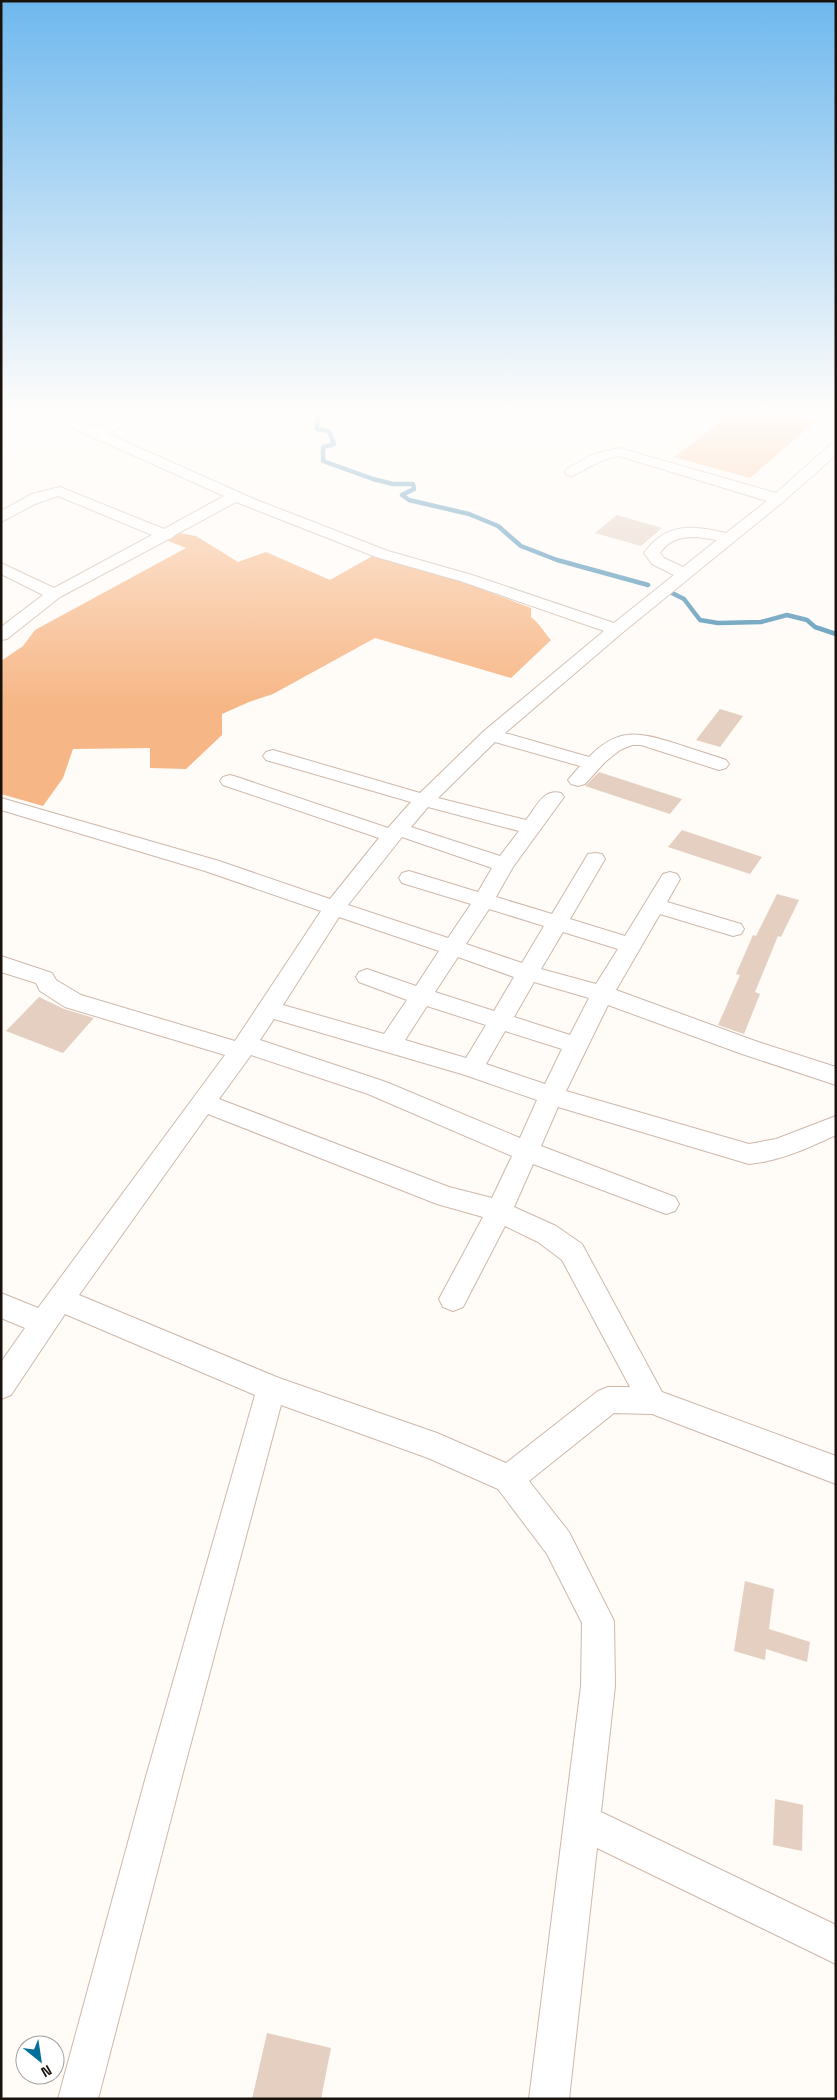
<svg xmlns="http://www.w3.org/2000/svg" width="837" height="2100" font-family="'Space Grotesk',sans-serif">
	<style>
		.green { fill: #f9bf94 }
		.forest { fill: #f7b685 }
		.lines { fill: none; stroke-linecap: round; stroke-linejoin: round }
		.stream { stroke: #448ab0; stroke-width: 4.5 }
		.building { fill: #e4cfc0 }
		.minor-casing { stroke: #cdb8a9; stroke-width: 2 }
		.minor { fill: #fff; fill-rule: evenodd }
	</style>
	<rect width="100%" height="100%" fill="#fffbf7"/>
	<path class="green" d="M731,414H786L816,421L750,478L674,457Z"/>
	<path class="forest" d="M179,533L196,536L238,562L266,552L330,580L376,554L428,569L531,608V617C540,624 543,631 551,640L511,678L375,638L273,694L249,702L222,714V735L186,769L150,768V748L73,749L63,778L43,806L1,794V661L23,646L35,630L186,548L166,540Z"/>
	<g class="lines">
		<path class="stream" d="M318,414L317,429L329,431L334,444L323,447V461L373,479L393,484H413L414,489L402,495L409,500L469,514L498,526L521,546L557,560L648,585
			M670,592L684,599L700,620L718,623L761,622L787,615L807,620L815,627L836,634"/>
	</g>
	<path class="building" d="M617,515L662,528L641,546L595,533Z
		M720,709L743,716L720,747L696,740Z
		M599,772L682,799L670,814L585,786Z
		M682,830L762,857L750,874L668,847Z
		M777,894L799,900L781,937L778,936L755,992L760,994L744,1034L718,1025L740,975L736,974L753,935L756,936Z
		M39,997L64,1009L94,1018L63,1053L6,1031Z
		M745,1581L774,1589L769,1629L810,1642L807,1662L766,1649L765,1660L734,1651Z
		M775,1799L803,1805L802,1851L773,1845Z
		M267,2033L331,2048L321,2099H252Z"/>
	<g class="lines">
		<defs>
			<path id="minor" d="M46,414H64L95,428L131,414H149L147,417L106,433L254,499L388,551L472,575L614,623L674,575L652,564L644,553C666,522 693,525 726,533L767,501L619,456L603,460L572,476L567,475L565,472L567,469L593,454L619,448L776,493L831,444L836,443V455L784,501L622,633L505,733L589,757C618,727 638,732 674,743C691,749 709,754 726,760L729,764L726,768L719,770L641,745H632L620,750L605,762L585,784L578,786L571,784L568,780L580,766L495,742L438,798L526,820C536,808 543,788 561,793L564,797L513,867L496,897L552,914L588,854L595,853L602,854L605,859L570,919L625,936L663,874L670,872L677,874L680,879L667,902L741,924L744,929L741,934L733,936L660,914L616,990L758,1042L836,1067V1085L742,1054L608,1005L566,1091L749,1144L776,1139L836,1116V1135C808,1148 780,1161 749,1164L558,1107L541,1146L675,1197L679,1204L675,1211L666,1214L533,1164L514,1207L556,1226L582,1244L662,1392L836,1456V1484L652,1414L614,1413L529,1481L569,1532L614,1621L615,1686L601,1812L836,1925V1964L597,1848L569,2099H529L581,1686L582,1623L547,1554L498,1489L428,1458L281,1405L181,1780L98,2099H58L145,1780L255,1395L65,1314L11,1395L1,1399V1362L25,1328L1,1318V1293L38,1308L225,1055L65,1007L40,991L36,983L1,972V956L52,973L56,980L81,995L235,1041L321,911L205,871L1,810V798L219,861L330,899L379,838L223,785L220,781L223,777L230,775L237,777L388,828L411,802L266,760L263,756L266,752L273,750L420,793L484,731L604,631L460,581L376,557L236,502L175,535L172,538L167,540L60,597L7,639L1,640V627L43,595L1,574V563L54,588L152,535L58,496L35,504L1,522V511L32,494L60,487L164,529L224,496L48,417ZM697,537L717,540L683,567L664,558L660,553C670,539 681,537 697,537ZM428,807L519,831L500,856L411,827ZM402,837L492,868L478,892L409,871L402,873L399,878L402,883L471,904L448,938L348,905ZM489,909L544,926L522,963L466,944ZM339,917L439,951L416,986L367,969L359,972L356,977L359,982L407,1000L384,1034L283,1005ZM563,932L618,949L596,984L541,969ZM458,957L514,977L494,1011L435,992ZM534,982L589,998L570,1035L514,1017ZM427,1006L486,1025L466,1058L405,1040ZM274,1019L465,1075L537,1100L520,1138L386,1082L260,1040ZM505,1031L562,1049L545,1084L486,1064ZM251,1055L368,1094L512,1156L492,1198L449,1187L219,1099ZM208,1114L437,1204L483,1217L439,1299L443,1307L453,1311L463,1307L505,1226L538,1242L562,1260L630,1387H608L598,1391L506,1463L437,1433L279,1378L79,1295Z"/>
		</defs>
		<use href="#minor" class="minor-casing"/>
		<use href="#minor" class="minor"/>
	</g>
	<linearGradient id="sky" x2="0" y2="1"><stop stop-color="#6eb8ee"/><stop offset="0.58" stop-color="#fffdfb"/><stop offset="1" stop-color="#fffdfb" stop-opacity="0"/></linearGradient>
	<rect width="837" height="708" fill="url(#sky)"/>
	<rect width="837" height="2100" fill="none" stroke="#19120c" stroke-width="5"/>
	<g transform="translate(40 2060) rotate(150)"><circle r="24" fill="#ffffff" stroke="#a3a09e"/>
	<path d="M0-4L9 19L0 12L-9 19Z" fill="#026e9a"/>
	<text y="-8" font-size="14" font-weight="bold" text-anchor="middle" fill="#19120c">N</text>
	</g>
</svg>
